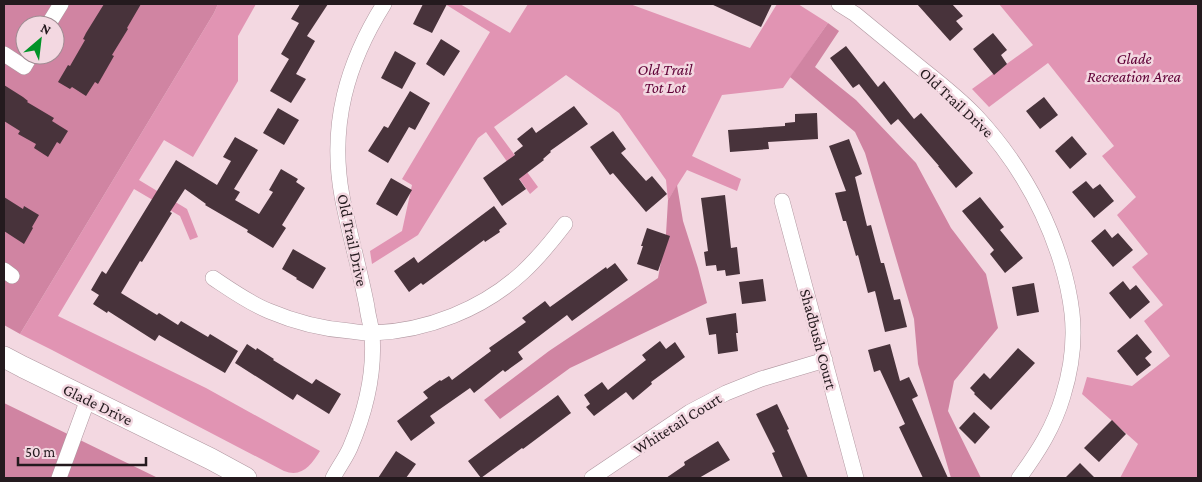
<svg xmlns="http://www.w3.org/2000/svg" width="1202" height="482" font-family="'Crimson Pro',serif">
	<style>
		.green { fill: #e194b3 }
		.forest { fill: #d084a2; fill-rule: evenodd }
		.building { fill: #48333b }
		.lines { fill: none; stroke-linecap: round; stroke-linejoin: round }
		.street-casing { stroke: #b097a0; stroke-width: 16 }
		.secondary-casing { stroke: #b097a0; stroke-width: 22 }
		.street { stroke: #fff; stroke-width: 15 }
		.secondary { stroke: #fff; stroke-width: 21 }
		.labels { text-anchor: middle; stroke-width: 5; stroke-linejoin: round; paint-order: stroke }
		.park-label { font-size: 16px; font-style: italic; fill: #5f0036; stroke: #f3d8e1 }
		.street-label { font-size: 16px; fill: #241a1e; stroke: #f3d8e1 }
	</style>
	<rect width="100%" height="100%" fill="#f3d8e1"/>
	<path class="green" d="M218,4H256L238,36V81L193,157L164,140L139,180L187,209L198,237L190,240L180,216L134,189L58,316L206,388L320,451C311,465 302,478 284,471L52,350L20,334L214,13Z
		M445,4H460L510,33L528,4H630L750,48L777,4H798L828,23L783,88L722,95L692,156L741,179L737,191L687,170L668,200L666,180L619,113L566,75L494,127L538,187L530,194L486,132L478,138L418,235L372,264L370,251L402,231L412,185L402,179L490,32Z
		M999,4H1198V478H1120L1138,444L1082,394L1087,377L1132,386L1170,356L1144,321L1163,305L1132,267L1148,254L1117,215L1136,197L1102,156L1114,146L1048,63L989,107L972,89L1033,45Z"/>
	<path class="forest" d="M4,4H218L214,13L20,334L4,325ZM25,25H55V55H25Z
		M828,23L839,31L815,67L856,100L916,163L951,228L986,274L998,328L954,381L948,411L981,478H951L918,364L914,319L865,153L855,132L790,77Z
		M677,185L683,221L698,268L707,303L570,368L500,419L484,400L549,351L658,278L666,234L668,200Z
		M4,403L158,478H4Z"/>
	<path class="building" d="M104,4H141L127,28L128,29L112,55L114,56L98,84L95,82L86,96L72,87L70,89L58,82L68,65L70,66L85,40L83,39L86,33Z
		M300,4H328L307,36L315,41L296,74L306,79L291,103L270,91L289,59L281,54L299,23L291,19Z
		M423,4H447L432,33L413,24Z
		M711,4H772L761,27Z
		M917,4H952L963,16L956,21L963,29L950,41Z
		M993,33L1007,50L1001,55L1007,64L994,75L973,49Z
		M441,39L460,51L444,76L426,64Z
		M846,46L878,87L884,81L914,119L921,113L973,173L956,188L938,166H939L898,119L891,125L859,84L853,88L830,58Z
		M395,51L416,63L402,89L381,78Z
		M4,85L23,97L28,101L27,102L54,118L52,121L68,131L60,144L57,142L48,157L34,148L36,144L18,134L20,131L4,121Z
		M410,91L430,103L415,130L409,127L388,163L368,151L384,126L388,128Z
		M1044,97L1058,115L1040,129L1026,111Z
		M574,106L588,124L550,151L551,152L543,159L544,160L519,179L526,189L502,206L483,178L515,155L514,153L523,146L517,139L532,127L536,133Z
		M278,108L299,120L284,145L263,133Z
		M817,113L818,139L768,142L769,149L730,152L728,130L785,126V123L795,122V114Z
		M613,131L626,149L621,153L646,181L652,176L667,194L646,212L613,173L610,175L590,147Z
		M1072,136L1087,154L1070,169L1055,151Z
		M235,137L258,150L234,189L240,192L235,200L259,214L273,192L269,190L281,169L298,179L296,182L305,188L282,225L286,228L273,248L247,232L248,230L205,205L206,204L185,189L170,212L172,213L142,262L140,261L121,293L157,315L159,313L178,325L181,321L208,337L210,334L238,351L225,373L159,335L155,341L108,311L107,313L93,304L99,295L91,290L102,271L106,274L176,160L217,185L231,161L223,157Z
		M849,139L862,174L855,177L867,226L871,225L881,263H884L894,300L900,299L907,327L885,332L875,291L868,293L858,255L856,256L846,221H843L835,193L846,191L829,146Z
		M391,178L412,190L397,216L376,204Z
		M1086,181L1093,189L1100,184L1114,201L1094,218L1072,192Z
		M725,195L731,248L737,247L740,274L726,276L725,270L717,271L716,265L706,266L704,252L708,251L701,198Z
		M4,197L23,209L24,206L39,215L32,227L33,228L24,244L4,231Z
		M980,197L1004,227L1000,230L1023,258L1005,273L990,254L994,250L962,211Z
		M494,206L507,224L499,230L500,232L485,242L484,240L423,285L421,283L409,292L394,271L414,257L418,263Z
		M647,228L670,236L658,271L637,264L643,246H641Z
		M1105,229L1112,238L1118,233L1133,250L1113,267L1091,241Z
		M293,249L326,268L313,289L296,279L297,278L282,269Z
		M615,263L628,280L572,321L567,315L518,352L523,359L505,372L503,370L474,393L470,388L430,416L435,423L411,441L397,421L428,398L423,392L440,380L441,381L449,376L452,380L491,351L489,348L526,322L522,318L545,301L550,307L606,267L607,269Z
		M763,279L766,301L742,304L739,282Z
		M1123,281L1130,290L1136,285L1150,302L1130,319L1109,293Z
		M1034,283L1039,312L1017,316L1012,287Z
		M736,313L738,333H736L738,351L718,354L716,334L709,335L706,318Z
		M1137,334L1152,352L1145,358L1151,365L1137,376L1117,351Z
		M660,341L666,349L675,342L685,357L651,382L652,384L633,400L626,392L594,416L586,407L590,404L584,395L602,382L608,390L646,360L642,355Z
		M247,344L256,350L257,348L274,359L273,360L312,384L316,379L341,394L329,414L297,394L293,400L235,363Z
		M890,344L900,381L909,377L918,396L912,399L948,478H923L899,427L905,424L880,370L874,372L868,350Z
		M1018,348L1035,363L991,410L974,394L975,393L970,388L984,373L990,379Z
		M558,395L571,413L523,449L522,448L481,478L468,461Z
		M777,404L789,429L787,430L808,478H783L772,453L775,452L756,414Z
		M974,412L990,427L975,444L959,428Z
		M1112,420L1126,434L1099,462L1084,448Z
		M718,441L730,460L699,478H666L685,465L684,462Z
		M396,451L416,464L406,478H378Z
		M1080,463L1095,478H1065Z"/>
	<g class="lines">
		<defs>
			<path id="street" d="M839,4L855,14C877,32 900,51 922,69C941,84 960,99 976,116C1015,158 1044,207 1061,262C1066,278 1070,296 1072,313C1075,340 1071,370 1063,396C1054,427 1038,452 1019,478
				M48,25L61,4
				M4,54L24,67L31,55
				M782,201L856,478
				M4,270L12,276
				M213,278C231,290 249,303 269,311C295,322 322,329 350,331C358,332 366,334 373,333C427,331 483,309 523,272C539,257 552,241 565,224
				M59,478L88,399
				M333,478C338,468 345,459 350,448C365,413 375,372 372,334C371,325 368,316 367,307C360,270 349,233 342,196C329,125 347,63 384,4
				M592,478L690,412L726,393L761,379L825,360"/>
			<path id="secondary" d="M4,357L23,367L211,459L246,478"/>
		</defs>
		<use href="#street" class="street-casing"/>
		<use href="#secondary" class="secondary-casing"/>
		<use href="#street" class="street"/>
		<use href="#secondary" class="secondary"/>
	</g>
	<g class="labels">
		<g class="park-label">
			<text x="1134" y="64">Glade<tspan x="1134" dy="18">Recreation Area</tspan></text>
			<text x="665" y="75">Old Trail<tspan x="665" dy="18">Tot Lot</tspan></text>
		</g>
		<g class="street-label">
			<text transform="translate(957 102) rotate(43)" y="6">Old Trail Drive</text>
			<text transform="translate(353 240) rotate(78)" y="6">Old Trail Drive</text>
			<text transform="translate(819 339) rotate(75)" y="6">Shadbush Court</text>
			<text transform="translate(98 404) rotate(26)" y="6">Glade Drive</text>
			<text transform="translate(677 423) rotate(-32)" y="6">Whitetail Court</text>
		</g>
	</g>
	<rect width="1202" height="482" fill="none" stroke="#241a1e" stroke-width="10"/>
	<g transform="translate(40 40) rotate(28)"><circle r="24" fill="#f3d8e1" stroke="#a08c93"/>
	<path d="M0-4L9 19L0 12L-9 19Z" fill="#019328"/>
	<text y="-8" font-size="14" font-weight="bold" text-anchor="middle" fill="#241a1e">N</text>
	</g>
	<path d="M18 457v8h128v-8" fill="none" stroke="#241a1e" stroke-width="2.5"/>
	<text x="25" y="457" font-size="15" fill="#241a1e" stroke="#f3d8e1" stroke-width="4" paint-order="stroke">50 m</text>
</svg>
